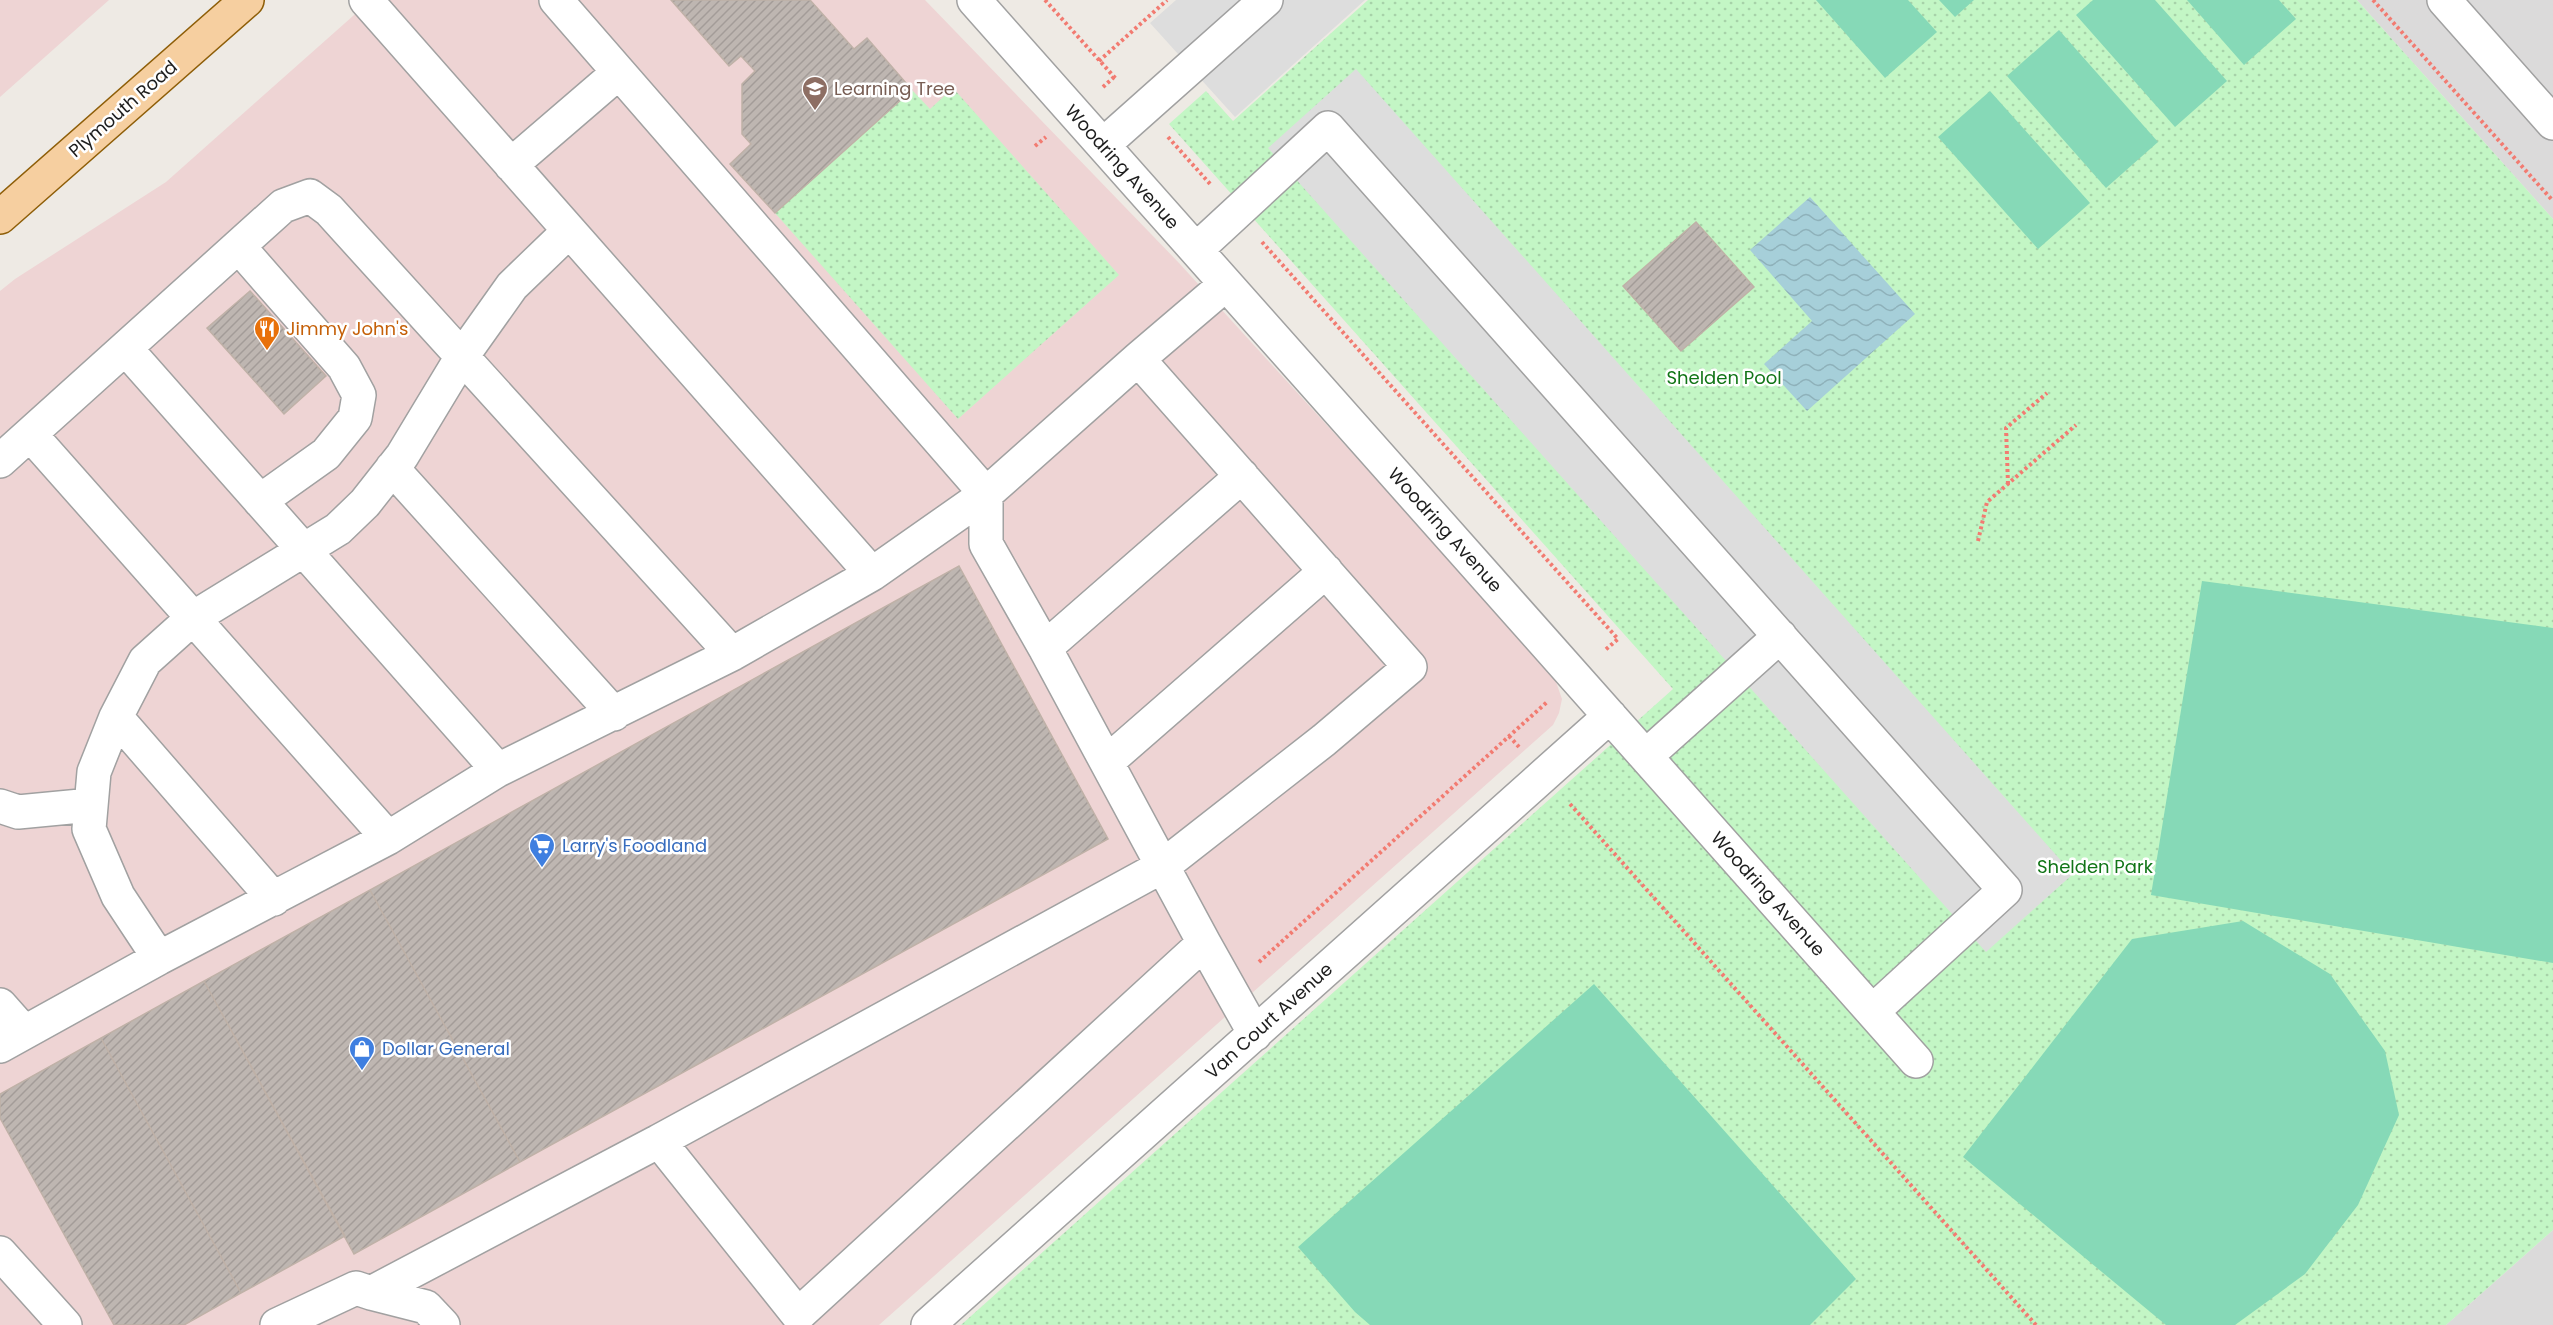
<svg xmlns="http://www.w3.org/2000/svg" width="2553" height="1325" font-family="Poppins,sans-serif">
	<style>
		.residential { fill: #dbdada }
		.commercial { fill: #eed4d4 }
		.park { fill: url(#park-dots) }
		.pitch { fill: #86d9b7 }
		.parking { fill: #ddd }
		.water { fill: url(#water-waves) }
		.building { fill: url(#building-hatch); stroke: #bfb1a7; stroke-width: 1.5 }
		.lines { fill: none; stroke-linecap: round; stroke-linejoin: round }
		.minor-casing { stroke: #a1a1a1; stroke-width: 36 }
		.major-casing { stroke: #8e5e08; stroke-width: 36 }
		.path { stroke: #f27b71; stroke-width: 4; stroke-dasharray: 3 3; stroke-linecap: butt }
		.minor { stroke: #fff; stroke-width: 33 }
		.major { stroke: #f6cfa0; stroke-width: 33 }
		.labels { text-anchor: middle; stroke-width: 5; stroke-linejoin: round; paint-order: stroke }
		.education-label { font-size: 18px; fill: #785e54; stroke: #fff; text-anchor: start }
		.street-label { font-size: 18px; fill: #1d1d1d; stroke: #fff }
		.food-label { font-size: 18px; fill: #c56008; stroke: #fff; text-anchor: start }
		.park-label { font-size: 18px; fill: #117517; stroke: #fff }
		.shop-label { font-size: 18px; fill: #366cbe; stroke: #fff; text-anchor: start }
	</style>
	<defs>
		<pattern id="park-dots" width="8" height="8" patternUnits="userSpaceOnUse" patternTransform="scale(1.5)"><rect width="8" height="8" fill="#c3f6c5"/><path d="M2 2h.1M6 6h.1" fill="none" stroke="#a7d2a9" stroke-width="1.8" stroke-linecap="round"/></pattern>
		<pattern id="water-waves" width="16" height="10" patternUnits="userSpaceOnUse" patternTransform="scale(1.5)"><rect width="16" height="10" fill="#a6cfd9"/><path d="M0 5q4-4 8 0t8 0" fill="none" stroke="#8eb1ba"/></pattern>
		<pattern id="building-hatch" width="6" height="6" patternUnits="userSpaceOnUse" patternTransform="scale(1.5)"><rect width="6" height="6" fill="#beb6b1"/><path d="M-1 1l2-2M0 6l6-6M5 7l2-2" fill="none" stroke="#a39c98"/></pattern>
	</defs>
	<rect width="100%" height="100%" fill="#eeeae4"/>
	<path class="residential" d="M2357,0H2553V219Z
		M2553,1230V1325H2446Z"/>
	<path class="commercial" d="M0,0H109L0,97Z
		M371,0H925L1179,263L1542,661L1555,679L1562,699L1559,713L1553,725L879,1325H0V291L15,279L166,182Z"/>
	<path class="park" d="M1368,0H2357L2553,219V1230L2446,1325H961L1673,689L1169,124L1206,91L1233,121Z
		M953,88L1119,275L958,419L775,213L912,90L930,109Z"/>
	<path class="pitch" d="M1816,0H1908L1937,32L1885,78Z
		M1939,0H1974L1955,17Z
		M2093,0H2155L2227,81L2175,127L2076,15Z
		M2187,0H2279L2296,19L2244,65Z
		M2059,30L2158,142L2106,188L2007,76Z
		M1990,91L2090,203L2038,249L1938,137Z
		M2202,581L2553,628V963L2151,895Z
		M2243,921L2330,974L2385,1051L2399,1115L2358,1205L2305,1274L2235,1325H2166L1963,1157L2132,939Z
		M1594,984L1856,1279L1810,1325H1370L1355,1312L1298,1247Z"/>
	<path class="parking" d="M1176,0H1365L1235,117L1150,23Z
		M1356,69L2073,874L1986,952L1268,148Z"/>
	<path class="water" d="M1810,197L1915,314L1807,411L1764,364L1812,321L1750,250Z"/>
	<path class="building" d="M671,0H810L854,49L867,38L912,90L775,213L730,164L751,144L742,134V84L755,71L741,56L729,66Z
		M1696,222L1754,287L1681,351L1623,286Z
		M250,291L326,376L284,414L207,328Z
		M959,566L1108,839L520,1162L370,890Z
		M370,890L520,1162L354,1254L204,981Z
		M204,981L345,1236L241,1293L101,1038Z
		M101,1038L241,1293L184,1325H114L0,1118V1094Z"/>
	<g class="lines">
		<defs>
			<path id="minor" d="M556,0L986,494L1138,359L1410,667L1324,740L1163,866L659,1141
				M974,0L1916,1061
				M2444,0L2553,123
				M1103,145L1266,0
				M511,165L618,73
				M239,247L344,367L359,395L355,418L326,454L260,501
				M1196,250L1328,128L2005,890L1873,1011
				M126,349L498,770
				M1138,359L1226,284
				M30,434L388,838
				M0,461L283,206L310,196L329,210L732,654
				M392,468L614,714
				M1045,648L1242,476
				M116,717L274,899
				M1646,756L1780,636
				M1107,762L1326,571
				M0,806L18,812L91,805
				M1204,943L1255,1034
				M159,958L118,896L89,829L94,772L116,717L145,661L193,618L338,529L365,503L402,456L463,355L512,286L569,231
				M0,1005L24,1032
				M0,1046L159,958L388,838L498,770L732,654L872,574L366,0
				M0,1253L65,1325
				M371,1293L426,1307L443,1325
				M277,1325L356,1288L371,1293L659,1141L798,1315L1204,943L1045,648L986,544V494L872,574
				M928,1325L1610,716"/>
			<path id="major" d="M0,217L247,0"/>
		</defs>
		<use href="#minor" class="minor-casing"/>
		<use href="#major" class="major-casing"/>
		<path class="path" d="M1045,0L1117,80
			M2373,0L2553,201
			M1099,61L1167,0
			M1103,87L1114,77
			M1168,137L1211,185
			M1035,146L1046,137
			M1262,242L1618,639L1604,651
			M2008,484L2006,428L2047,393
			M1978,541L1987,502L2076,425
			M1509,736L1519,747
			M1570,804L2036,1325
			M1259,962L1547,702"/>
		<use href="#minor" class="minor"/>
		<use href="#major" class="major"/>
	</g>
	<defs>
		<symbol id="school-pin" viewBox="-11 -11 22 30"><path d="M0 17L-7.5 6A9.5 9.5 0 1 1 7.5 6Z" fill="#8d6e63" stroke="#fff"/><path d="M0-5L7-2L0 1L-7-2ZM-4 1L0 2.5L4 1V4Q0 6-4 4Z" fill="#fff"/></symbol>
		<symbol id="restaurant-pin" viewBox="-11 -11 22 30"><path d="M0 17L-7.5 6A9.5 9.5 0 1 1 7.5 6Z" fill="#e8710a" stroke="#fff"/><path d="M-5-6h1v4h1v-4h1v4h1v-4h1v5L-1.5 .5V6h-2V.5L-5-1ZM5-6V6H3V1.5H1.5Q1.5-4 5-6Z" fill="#fff"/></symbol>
		<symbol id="supermarket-pin" viewBox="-11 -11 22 30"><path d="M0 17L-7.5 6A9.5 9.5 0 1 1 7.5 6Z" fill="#3f7fe0" stroke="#fff"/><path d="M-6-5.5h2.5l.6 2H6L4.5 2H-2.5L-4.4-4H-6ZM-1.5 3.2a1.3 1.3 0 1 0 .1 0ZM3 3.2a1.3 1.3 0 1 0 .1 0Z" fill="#fff"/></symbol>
		<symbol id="shop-pin" viewBox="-11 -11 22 30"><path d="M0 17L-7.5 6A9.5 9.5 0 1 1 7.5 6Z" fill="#3f7fe0" stroke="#fff"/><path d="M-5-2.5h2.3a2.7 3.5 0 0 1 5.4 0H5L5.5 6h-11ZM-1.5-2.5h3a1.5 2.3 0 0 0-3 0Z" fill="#fff"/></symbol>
	</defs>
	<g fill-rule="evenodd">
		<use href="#school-pin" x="800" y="74" width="30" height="40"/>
		<use href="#restaurant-pin" x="252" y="314" width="30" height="40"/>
		<use href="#supermarket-pin" x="527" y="831" width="30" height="40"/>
		<use href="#shop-pin" x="347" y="1034" width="30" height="40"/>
	</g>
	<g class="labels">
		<g class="education-label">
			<text x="834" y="95">Learning Tree</text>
		</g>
		<g class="street-label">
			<text transform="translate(123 109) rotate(-41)" y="6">Plymouth Road</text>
			<text transform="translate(1122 167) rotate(48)" y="6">Woodring Avenue</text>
			<text transform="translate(1445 530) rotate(48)" y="6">Woodring Avenue</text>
			<text transform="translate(1768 894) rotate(48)" y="6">Woodring Avenue</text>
			<text transform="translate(1269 1021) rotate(-42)" y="6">Van Court Avenue</text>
		</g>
		<g class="food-label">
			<text x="286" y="335">Jimmy John's</text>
		</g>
		<g class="park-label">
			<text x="1724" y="384">Shelden Pool</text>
			<text x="2095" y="873">Shelden Park</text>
		</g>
		<g class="shop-label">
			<text x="562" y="852">Larry's Foodland</text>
			<text x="382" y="1055">Dollar General</text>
		</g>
	</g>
</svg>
